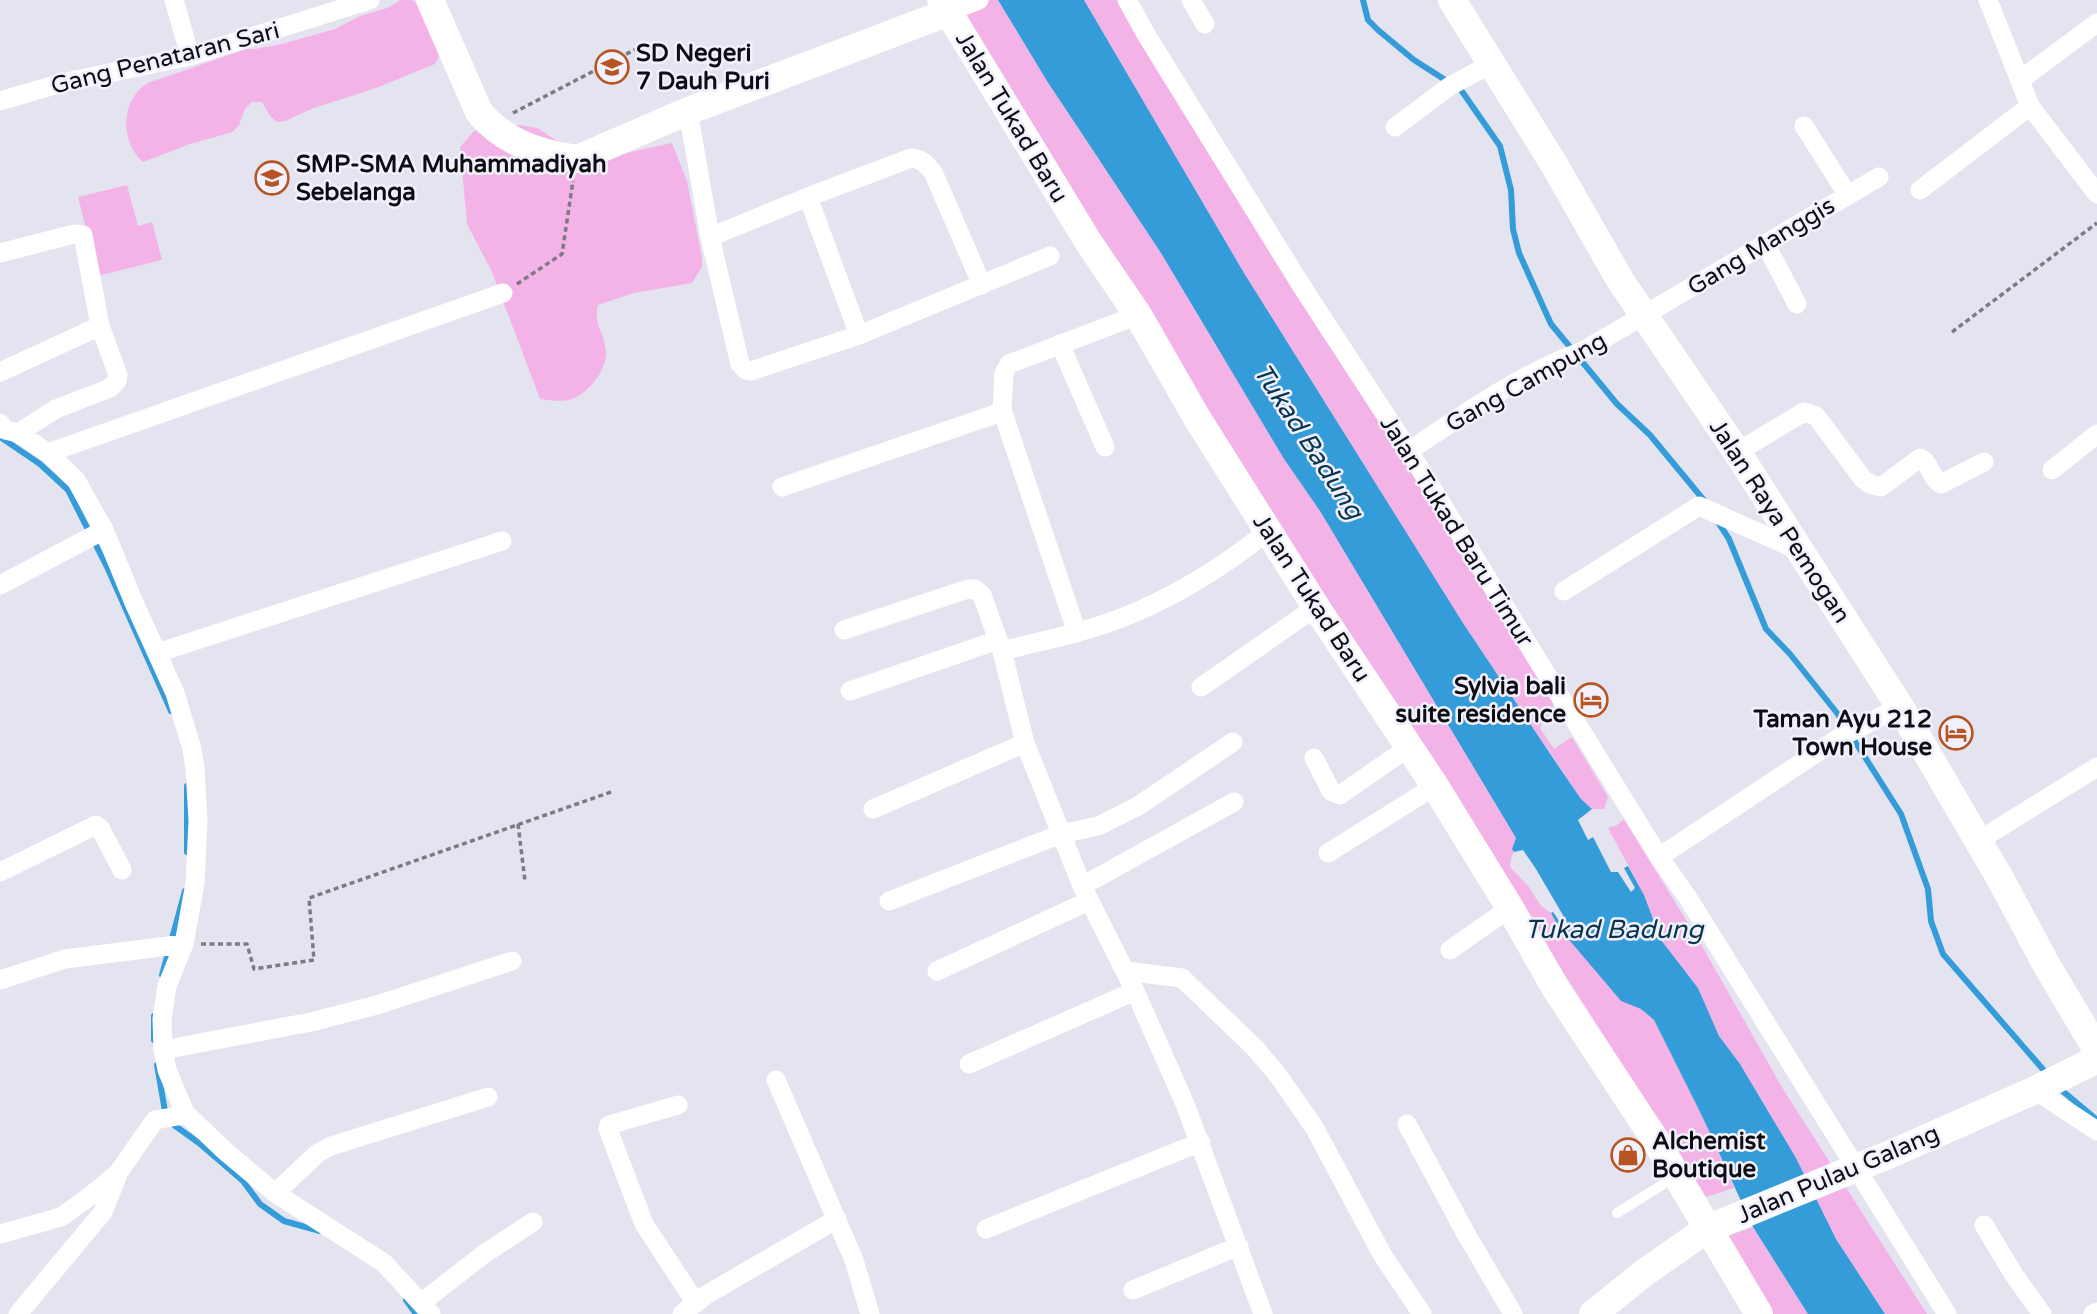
<svg xmlns="http://www.w3.org/2000/svg" width="2097" height="1314" font-family="'Varela Round',sans-serif">
	<style>
		.green { fill: #f4b3e7 }
		.water { fill: #349cd8 }
		.lines { fill: none; stroke-linecap: round; stroke-linejoin: round }
		.stream { stroke: #349cd8; stroke-width: 6 }
		.path { stroke: #7b7b83; stroke-width: 3.5; stroke-dasharray: 5 3.5; stroke-linecap: butt }
		.lane { stroke: #fff; stroke-width: 10 }
		.street { stroke: #fff; stroke-width: 19 }
		.secondary { stroke: #fff; stroke-width: 28 }
		.labels { text-anchor: middle; stroke-width: 5; stroke-linejoin: round; paint-order: stroke }
		.poi-label { font-size: 24px; font-weight: bold; fill: #0e0e12; stroke: #f1f1fe; text-anchor: start }
		.street-label { font-size: 24px; fill: #0e0e12; stroke: #f1f1fe }
		.water-label { font-size: 26px; font-style: italic; fill: #08344d; stroke: #f1f1fe }
	</style>
	<rect width="100%" height="100%" fill="#e4e4f1"/>
	<path class="green" d="M401,0H412L418,4L440,55L435,64L376,88L311,109L286,121L277,122L270,116L262,102H252L245,109L239,125L233,132L190,144L143,162C119,141 121,98 148,83L246,49H255L282,44L335,29L360,16L387,8Z
		M953,0H998L1047,81L1161,253L1284,459L1320,511L1516,838L1512,849L1514,852L1511,858L1510,867L1529,887L1541,906L1551,913L1559,928L1621,1001L1641,1009L1654,1020L1702,1116L1734,1188L1703,1198L1687,1166L1365,662Z
		M1084,0H1120L1553,700V712L1543,720L1540,728L1554,749L1572,737L1608,797L1604,809H1592L1581,799L1463,623L1244,273Z
		M520,125L537,128L562,144L622,154L672,143L687,181L702,258V267L692,283L634,293L598,305C593,326 605,333 606,352C607,371 586,397 568,400C560,402 548,400 540,399L492,272L467,224L460,147L474,131Z
		M127,185L138,226L152,222L162,260L98,276L78,197Z
		M1624,819L1702,946L1783,1089L1927,1314H1885L1836,1239L1796,1158L1740,1064L1719,1036L1698,988L1661,940L1644,895L1608,828L1617,825Z
		M1753,1227L1808,1314H1770L1728,1236Z"/>
	<path class="water" d="M998,0H1084L1244,273L1463,623L1557,764L1581,799L1592,809L1578,820L1588,840L1593,837L1611,872H1618L1631,892L1635,888L1624,868L1628,866L1644,895L1661,940L1698,988L1719,1036L1740,1064L1796,1158L1836,1239L1885,1314H1808L1753,1227L1702,1116L1654,1020L1641,1009L1621,1001L1559,928L1551,913L1553,912L1566,931L1571,929L1536,869L1523,850L1514,852L1512,849L1516,838L1320,511L1284,459L1161,253L1047,81Z"/>
	<g class="lines">
		<path class="stream" d="M1363,0L1368,20L1378,30L1414,60L1461,90L1500,146L1511,190L1513,229L1519,253L1551,324L1617,404L1650,435L1707,504
			M0,437L40,464L68,490L108,569L171,711
			M1718,522L1729,539L1766,629L1790,654L1837,713L1901,814L1928,889L1931,921L1943,954L2047,1074
			M187,786V852
			M162,975L185,891
			M154,1016V1040
			M157,1065L165,1111L174,1125L199,1143L243,1181L260,1204L284,1221L320,1231
			M2059,1088L2097,1120
			M406,1300L416,1314"/>
		<path class="path" d="M513,113L636,49
			M517,284L562,254L573,181
			M1952,332L2097,223
			M518,824L525,881
			M201,944H247L254,969L314,960L309,898L611,792"/>
		<path class="lane" d="M1617,1213L1675,1177"/>
		<path class="street" d="M174,0L190,56
			M1127,0L1147,36L1301,285L1409,451L1659,857L1688,898L1947,1314
			M1191,0L1205,24
			M1988,0L2030,106L2097,194
			M949,12L979,0
			M2020,80L2097,23
			M0,101L62,83L190,56L370,0
			M688,111L710,237L740,364L746,370L751,371L859,335L1050,256
			M1804,126L1847,194
			M1395,127L1450,86L1491,64
			M1920,190L2030,106
			M808,197L859,335
			M710,237L808,197L911,158C922,159 926,164 933,172L982,285
			M1766,245L1797,304
			M0,253L74,234L83,235L100,326L118,375L117,381L110,388L56,409L18,433
			M1060,344L1105,447
			M0,372L100,326
			M1002,410L1077,633
			M0,423L5,430L18,433L48,453
			M1409,451C1464,414 1520,374 1583,351L1879,177
			M1737,452L1804,412L1816,416L1863,479L1870,484L1881,487L1920,458C1931,463 1930,478 1941,484L1984,462
			M2052,470L2097,434
			M782,487L993,415L1002,410L1004,373L1009,364L1138,315
			M0,585L104,530
			M1564,591L1699,506L1800,551
			M844,630L968,589H975L982,595L1002,651L1025,743L1082,886L1135,991L1185,1104L1263,1314
			M1002,651C1040,641 1079,634 1116,620C1170,600 1223,567 1268,531
			M157,653L502,541
			M1201,687L1316,607
			M850,691L998,640
			M1314,758L1331,791L1340,795L1409,747
			M873,809L1025,743
			M1978,841L2097,767
			M1328,853L1435,786
			M1659,857L1839,738L1900,707
			M0,872L96,825L100,828L122,870
			M1082,886L1234,802
			M889,901L1061,834L1098,826L1138,806L1233,742
			M1450,950L1510,908
			M937,971L1089,901
			M1125,971L1182,978L1255,1048L1277,1074L1314,1127L1383,1256L1422,1314
			M0,980L65,959L184,944
			M163,1050L311,1022L377,1005L512,961
			M969,1064L1135,991
			M776,1080L854,1260L870,1314
			M2035,1090L2097,1131
			M678,1105L609,1125L608,1129L644,1224L696,1303
			M1407,1124L1465,1232L1513,1314
			M275,1193L318,1153L331,1146L488,1097
			M1984,1225L2014,1275L2042,1314
			M986,1229L1201,1142
			M0,1234L61,1217L85,1200L118,1173L155,1120L178,1116L185,1113
			M1133,1290L1239,1246
			M421,1303L484,1254L533,1222
			M18,1314L103,1212L118,1174
			M431,1314L384,1263L275,1193L226,1152L185,1113L167,1070L163,1050L162,1019L167,986L184,944L195,883L198,821L195,768L192,749L175,693L135,605L104,530L76,480L48,453L503,293
			M682,1314L706,1295L837,1219
			M2093,1314L2097,1312"/>
		<path class="secondary" d="M430,0L479,112C503,142 539,154 577,159L688,111L949,12
			M941,0L1089,243L1138,315L1197,418L1316,607L1435,786L1510,908L1556,989L1656,1141L1759,1314
			M1452,0L1555,166L1620,280L1737,452L1900,707L2001,880L2047,966L2097,1050
			M1593,1314L1644,1273L1707,1229L1893,1153L2035,1090L2097,1059"/>
	</g>
	<defs>
		<symbol id="school-ring" viewBox="-11 -11 22 22"><circle r="9.5" fill="#f1f1fe" stroke="#b85420" stroke-width="1.5"/><path d="M0-5L7-2L0 1L-7-2ZM-4 1L0 2.5L4 1V4Q0 6-4 4Z" fill="#b85420"/></symbol>
		<symbol id="hotel-ring" viewBox="-11 -11 22 22"><circle r="9.5" fill="#f1f1fe" stroke="#b85420" stroke-width="1.5"/><path d="M-6-4.5h1.5V1H6V5H4.5V3h-9V5H-6ZM-4 0a1.8 1.8 0 1 1 3.6 0ZM.5 0V-2.5h3Q6-2.5 6 0Z" fill="#b85420"/></symbol>
		<symbol id="shop-ring" viewBox="-11 -11 22 22"><circle r="9.5" fill="#f1f1fe" stroke="#b85420" stroke-width="1.5"/><path d="M-5-2.5h2.3a2.7 3.5 0 0 1 5.4 0H5L5.5 6h-11ZM-1.5-2.5h3a1.5 2.3 0 0 0-3 0Z" fill="#b85420"/></symbol>
	</defs>
	<g fill-rule="evenodd">
		<use href="#school-ring" x="593" y="48" width="38" height="38"/>
		<use href="#school-ring" x="253" y="159" width="38" height="38"/>
		<use href="#hotel-ring" x="1572" y="681" width="38" height="38"/>
		<use href="#hotel-ring" x="1937" y="714" width="38" height="38"/>
		<use href="#shop-ring" x="1609" y="1136" width="38" height="38"/>
	</g>
	<g class="labels">
		<g class="poi-label">
			<text x="636" y="61">SD Negeri<tspan x="636" dy="28">7 Dauh Puri</tspan></text>
			<text x="296" y="172">SMP-SMA Muhammadiyah<tspan x="296" dy="28">Sebelanga</tspan></text>
			<text x="1566" y="694" text-anchor="end">Sylvia bali<tspan x="1566" dy="28">suite residence</tspan></text>
			<text x="1932" y="727" text-anchor="end">Taman Ayu 212<tspan x="1932" dy="28">Town House</tspan></text>
			<text x="1652" y="1149">Alchemist<tspan x="1652" dy="28">Boutique</tspan></text>
		</g>
		<g class="street-label">
			<text transform="translate(165 58) rotate(-14)" y="8">Gang Penataran Sari</text>
			<text transform="translate(1012 117) rotate(59)" y="8">Jalan Tukad Baru</text>
			<text transform="translate(1761 246) rotate(-31)" y="8">Gang Manggis</text>
			<text transform="translate(1526 382) rotate(-29)" y="8">Gang Campung</text>
			<text transform="translate(1780 521) rotate(57)" y="8">Jalan Raya Pemogan</text>
			<text transform="translate(1457 531) rotate(58)" y="8">Jalan Tukad Baru Timur</text>
			<text transform="translate(1312 598) rotate(57)" y="8">Jalan Tukad Baru</text>
			<text transform="translate(1838 1174) rotate(-23)" y="8">Jalan Pulau Galang</text>
		</g>
		<g class="water-label">
			<text transform="translate(1309 441) rotate(57)" y="9">Tukad Badung</text>
			<text x="1614" y="938">Tukad Badung</text>
		</g>
	</g>
</svg>
